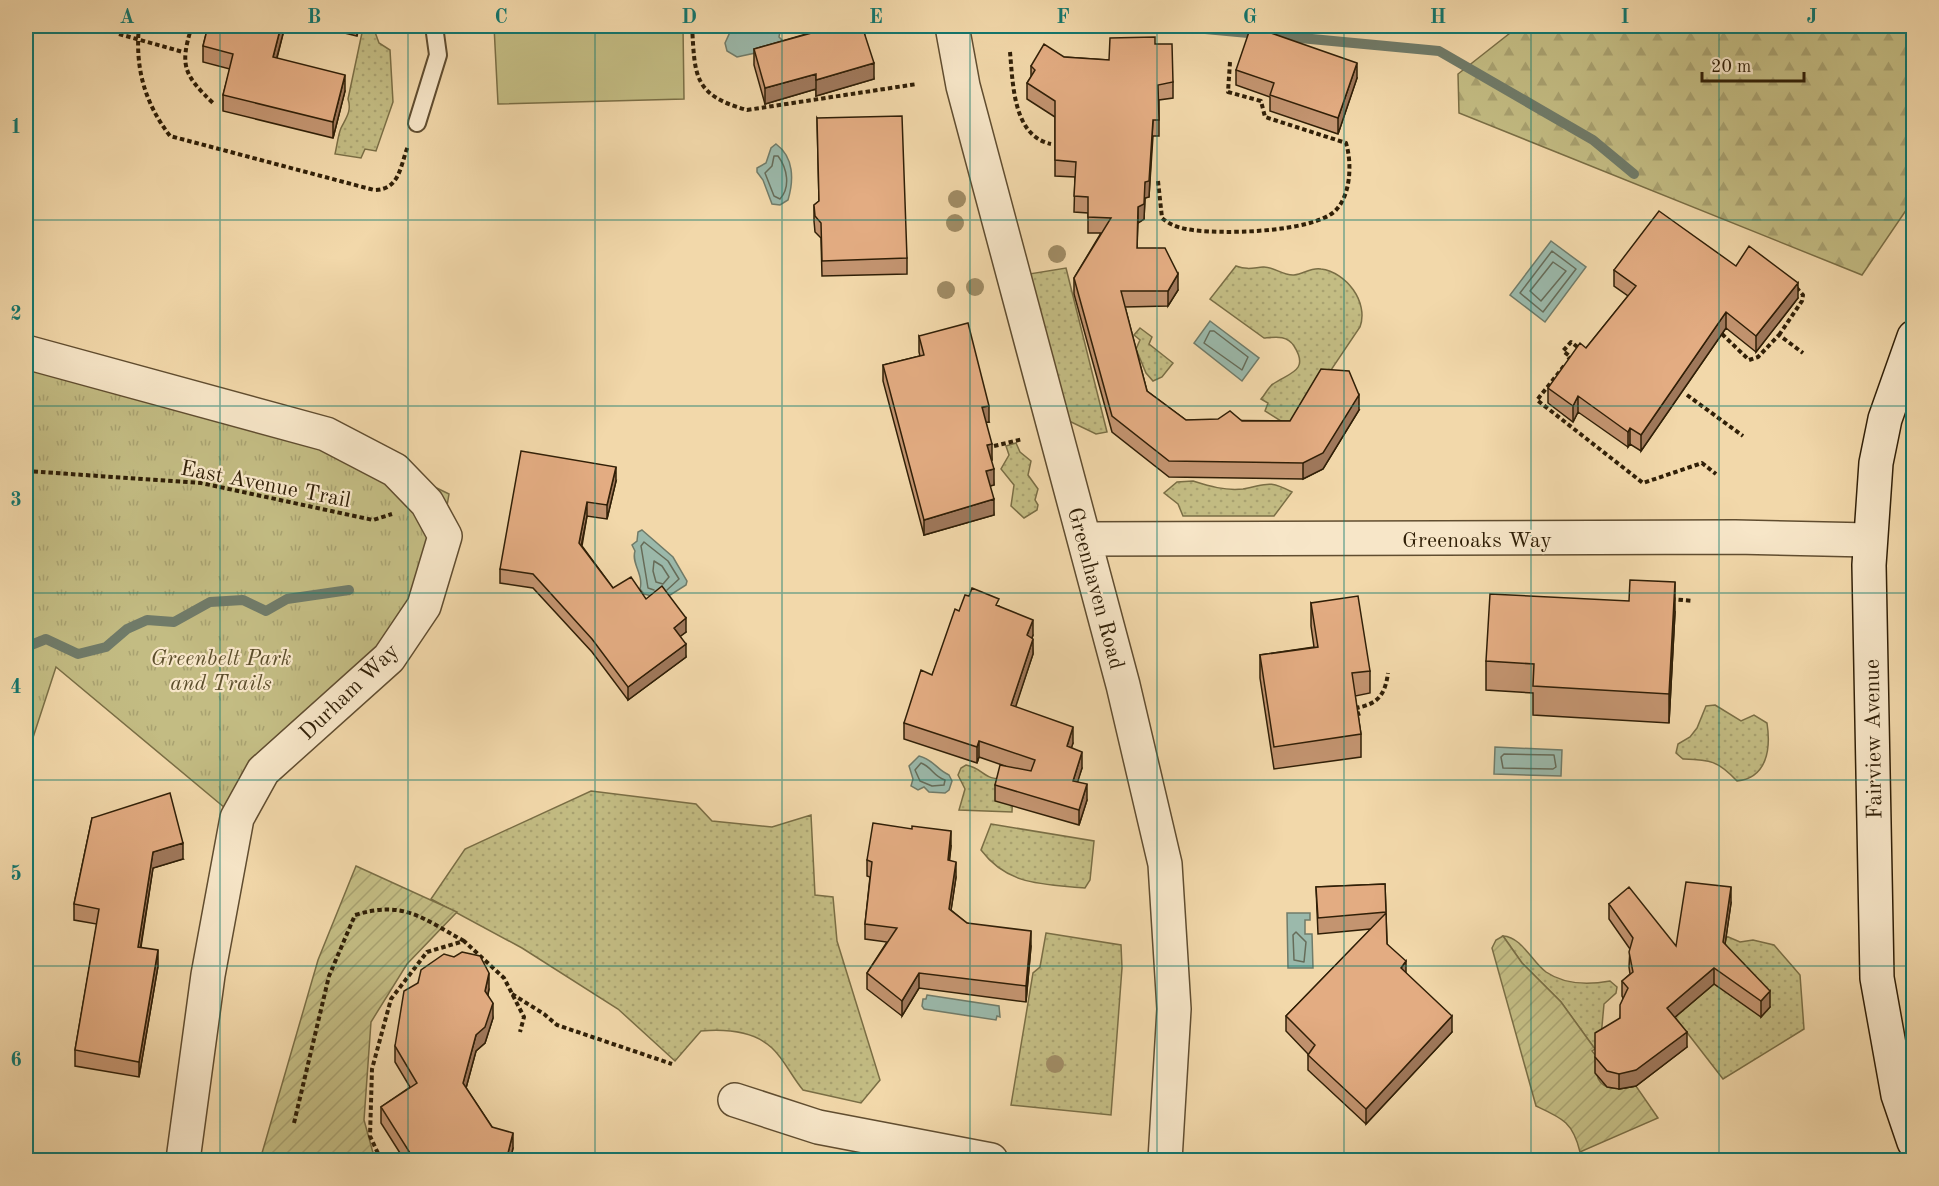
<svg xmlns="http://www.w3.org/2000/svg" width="1939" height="1186" font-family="'Old Standard TT',serif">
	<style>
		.grass { fill: url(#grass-dots); stroke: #7a6e45; stroke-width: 1.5 }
		.forest { fill: url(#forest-firs); stroke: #7a6e45; stroke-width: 1.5 }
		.park { fill: url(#park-tufts); stroke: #7a6e45; stroke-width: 1.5 }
		.garden { fill: url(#garden-furrows); stroke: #7a6e45; stroke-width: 1.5 }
		.pitch { fill: #c3bc83; stroke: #7a6e45; stroke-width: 1.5 }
		.water { fill: #9bb9ab; stroke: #707b69; stroke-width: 1.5 }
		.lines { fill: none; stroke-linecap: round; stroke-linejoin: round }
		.shore { stroke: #666c59; stroke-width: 1.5 }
		.stream { stroke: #707b69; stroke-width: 10 }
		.lane-casing { stroke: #604d30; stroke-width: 20 }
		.street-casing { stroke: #604d30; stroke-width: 36 }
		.secondary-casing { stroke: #301f07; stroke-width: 36 }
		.path { stroke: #301f07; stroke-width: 4; stroke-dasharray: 4.5 3; stroke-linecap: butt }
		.lane { stroke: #f7e6c8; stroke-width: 16 }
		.street { stroke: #f7e6c8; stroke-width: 33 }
		.secondary { stroke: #f7e6c8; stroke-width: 33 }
		.tree { fill: #a08c65 }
		.wall { fill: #c39470; stroke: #301f07; stroke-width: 1.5 }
		.shaded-wall { fill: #9f785b; stroke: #301f07; stroke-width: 1.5 }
		.building { fill: #e3ac82; stroke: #301f07; stroke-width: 1.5 }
		.grid { fill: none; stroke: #0f766e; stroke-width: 1.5; stroke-opacity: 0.55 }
		.labels { text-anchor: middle; stroke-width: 4.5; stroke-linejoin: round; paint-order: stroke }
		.street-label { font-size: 22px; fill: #301f07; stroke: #f7e6c8 }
		.park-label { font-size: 22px; font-style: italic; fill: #5c4e2c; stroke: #f7e6c8 }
		.neatline { fill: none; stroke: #0f766e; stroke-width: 2 }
		.grid-label { font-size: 20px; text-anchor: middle; font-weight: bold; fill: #0f766e }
	</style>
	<defs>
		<pattern id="grass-dots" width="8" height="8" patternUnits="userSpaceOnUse" patternTransform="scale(1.5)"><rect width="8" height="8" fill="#c3bc83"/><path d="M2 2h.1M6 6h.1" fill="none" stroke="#a8a170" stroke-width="1.8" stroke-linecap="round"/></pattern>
		<pattern id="forest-firs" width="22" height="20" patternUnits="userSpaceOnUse" patternTransform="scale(1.5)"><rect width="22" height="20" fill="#c3bc83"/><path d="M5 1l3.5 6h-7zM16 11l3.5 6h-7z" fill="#a8a170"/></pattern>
		<pattern id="park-tufts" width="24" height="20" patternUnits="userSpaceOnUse" patternTransform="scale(1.5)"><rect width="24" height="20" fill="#c3bc83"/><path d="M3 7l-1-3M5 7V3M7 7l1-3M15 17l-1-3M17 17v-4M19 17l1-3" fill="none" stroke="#a8a170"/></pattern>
		<pattern id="garden-furrows" width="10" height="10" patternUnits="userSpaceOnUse" patternTransform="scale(1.5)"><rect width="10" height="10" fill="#c3bc83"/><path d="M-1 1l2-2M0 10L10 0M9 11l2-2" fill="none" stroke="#a8a170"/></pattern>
	</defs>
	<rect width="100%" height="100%" fill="#f2d8aa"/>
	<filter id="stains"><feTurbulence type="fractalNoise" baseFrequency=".00333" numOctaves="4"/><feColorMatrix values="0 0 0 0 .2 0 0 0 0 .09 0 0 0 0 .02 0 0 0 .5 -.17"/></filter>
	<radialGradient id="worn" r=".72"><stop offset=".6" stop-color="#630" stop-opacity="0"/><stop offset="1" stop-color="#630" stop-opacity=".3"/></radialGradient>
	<path class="grass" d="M363,28L375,32L379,43L390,50L393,102L376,151L365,149L361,158L335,154C337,146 338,135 341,128C346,118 352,111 348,99Z
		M1236,266C1248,270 1252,268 1263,267C1273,266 1283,276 1294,275C1304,274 1311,267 1321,269C1346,272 1369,302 1360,327L1292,428L1265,411L1268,403L1261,399C1265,395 1269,386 1273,384C1289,373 1310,371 1294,346C1287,335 1276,337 1264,338L1210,299Z
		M1066,268L1107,432L1096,434L1069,421L1029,274Z
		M1140,328L1152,337L1149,344L1173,363L1162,377L1153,381L1146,373L1136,349L1140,340L1134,335Z
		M1016,443L1020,452L1031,461L1028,475L1038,489L1035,500L1038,505L1037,510L1024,518L1011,506L1014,485L1001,469L1009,455L1006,446Z
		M1193,481C1209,486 1225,491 1243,489C1267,485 1267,479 1292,492L1274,516H1183L1178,504L1164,493L1177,482Z
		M1715,705L1741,721L1754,715L1767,723C1771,749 1767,778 1737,781C1717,760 1710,760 1683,759L1676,753L1678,744L1690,737L1697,728L1706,706Z
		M966,765C984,768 984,782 1006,778L1013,785L1012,812L959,810L965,789L958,775L961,768Z
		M591,791L696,804L712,821L772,827L811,815L815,895L833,897L837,941L880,1080L861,1103L803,1090C792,1077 784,1059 772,1048C753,1030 725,1029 701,1031L675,1061L618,1009L522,948L431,899L465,849Z
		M991,824L1094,841L1090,880L1085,888C1044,884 1008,886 981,850Z
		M1046,933L1121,945L1122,968L1111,1115L1011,1105L1033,973L1040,967Z
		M1503,936C1522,937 1532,962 1546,972C1565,985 1588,985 1610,981L1617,987L1616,993L1604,1004L1601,1037L1595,1049L1561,1002L1522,963Z
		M1726,936L1740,942L1753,940L1774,945L1794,968L1800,975L1804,1029L1723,1079L1675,1017L1714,984L1719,987Z"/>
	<path class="forest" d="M1519,26H1908L1914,32L1913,200L1862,275L1459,113L1458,74Z
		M1913,419L1914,536H1910L1911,435Z"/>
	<path class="park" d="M26,355L326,434L449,494L437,565L424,606L237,818L56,667L26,759Z"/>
	<path class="garden" d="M356,866L457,912L407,964L371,1022L364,1120L375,1160H260L318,960Z
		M1503,936L1522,963L1561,1002L1595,1049L1592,1051L1597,1057C1592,1088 1608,1092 1636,1086L1658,1118L1580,1152C1573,1122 1562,1118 1536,1106L1492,948L1496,940Z"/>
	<path class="pitch" d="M494,26H683L684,99L498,104Z"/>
	<path class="water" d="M748,26H781L779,37L785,43L783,47L737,57L727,51L725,43L731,30Z
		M776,144C794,157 794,180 788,200L780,205L772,204L763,180L757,172V168L766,163L771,148Z
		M1551,241L1586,267L1545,322L1510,295Z
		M1210,321L1259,358L1242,381L1194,343Z
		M642,530L673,557L687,581L686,585L664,599L644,594L640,589C644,575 631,563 635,551L632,545L637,541L638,532Z
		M1495,747L1562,750L1561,776L1494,774Z
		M919,756C933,759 937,770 949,775L952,781L949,790L945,793L929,792L924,787L918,790L911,786L913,779L909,766Z
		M1287,913H1310V920H1305V934H1312L1313,968H1288Z
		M927,995L999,1006L1000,1017L997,1016L996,1020L924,1009L922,1006L923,999H926Z"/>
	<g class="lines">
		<path class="shore" d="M774,156H778C787,168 791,187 780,199L774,196L765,173L772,166Z
			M1552,251L1576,269L1543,312L1520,293Z
			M1553,262L1566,271L1541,301L1530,291Z
			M1210,331H1214L1248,357L1242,370L1204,343Z
			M654,561L662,566L669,577L663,584L656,582L653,571Z
			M654,590L648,588L641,546L644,542L668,561L679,579L667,590
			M1504,754L1554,755L1556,767L1553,769L1503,768L1501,757Z
			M921,763C932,767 933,776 945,780L944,785L932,786L920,781L915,770Z
			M1296,932L1306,942L1304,962L1294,960L1293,935Z"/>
		<path class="stream" d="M1173,26L1439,51L1593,140L1634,174
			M26,647L46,639L78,654L106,647L127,629L147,620L174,622L210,602L243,600L266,611L287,599L349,590"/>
		<defs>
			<path id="lane" d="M417,123L438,55L434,26"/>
			<path id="street" d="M952,26L963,86L1123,685L1165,864L1174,1009L1165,1160
				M26,352L326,434L395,470L427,503L445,536L424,606L389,658L263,771L237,818L208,975L183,1160
				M1084,539L1735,537L1869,540
				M735,1100L818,1127L991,1160"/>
			<path id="secondary" d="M1914,337L1885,419L1876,463L1869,565L1877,978L1898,1095L1914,1142"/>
		</defs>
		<use href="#lane" class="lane-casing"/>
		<use href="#street" class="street-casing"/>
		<use href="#secondary" class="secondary-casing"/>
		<path class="path" d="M139,26C135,67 144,102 170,136L374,190C400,190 400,166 408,146
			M192,26C179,66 184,75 214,104
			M692,26C695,76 693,95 747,110L917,84
			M119,34L183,52
			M1010,52C1013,84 1013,136 1051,144
			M1158,181L1162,218C1169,224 1176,227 1186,229C1217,235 1314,233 1336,210C1351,194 1352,163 1346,143L1265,117L1261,101L1228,92L1230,62
			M1722,334L1749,360L1758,357L1779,335L1803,353
			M1779,335L1802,301L1803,295L1795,286
			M1568,360L1571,357L1563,351L1571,342L1580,349
			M1564,366L1537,400L1643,483L1702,463L1716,474
			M1687,395L1743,436
			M994,446L1023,439
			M26,471L201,483L373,520L392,514
			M1671,599L1693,601
			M1359,716L1356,708C1378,704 1385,695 1388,673
			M512,994L544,1014L557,1025L672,1064
			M294,1123L329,976L355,915C404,900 422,918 464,941
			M381,1160L370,1136L372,1069L391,999L427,952L464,941L504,978L524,1017L520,1032"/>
		<use href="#lane" class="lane"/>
		<use href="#street" class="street"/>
		<use href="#secondary" class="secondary"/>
	</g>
	<g class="tree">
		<circle cx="957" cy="199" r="9"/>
		<circle cx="955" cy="223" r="9"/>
		<circle cx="1057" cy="254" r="9"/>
		<circle cx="975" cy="287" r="9"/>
		<circle cx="946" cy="290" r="9"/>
		<circle cx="1055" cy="1064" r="9"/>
	</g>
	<path class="wall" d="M208,26H285L277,58L345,91L333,138L223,111V95L230,69L203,62V46Z
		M316,26H359L357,36Z
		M811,26H866L864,32L874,79L816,96V89L765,104L754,65V49L827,28Z
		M1155,44L1173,82V98L1159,100V136H1153L1149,197L1145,198L1144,219L1138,223L1137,248L1178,290L1168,306L1125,307L1147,391L1186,420L1290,421L1359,410L1323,469L1303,479L1169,477L1112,432L1074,294V278L1101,233H1088V213L1074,212L1075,177L1055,176V117L1027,99V83L1031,77V66L1064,57L1109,60Z
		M1236,70L1357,78L1338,134L1270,111V97L1236,85Z
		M817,118L907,258V274L822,276L821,238L815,232L814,221V205L819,201Z
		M1736,266L1798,298L1756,352L1726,328L1641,451L1630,444L1628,447L1578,412L1573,422L1548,403V388L1586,348L1628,296L1614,286V270Z
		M919,336L989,422H986L992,460H991L994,485L990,486L994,515L924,535L883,381V365L920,356L919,352Z
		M616,481L607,519L587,516L582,546L613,588L646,599L686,632L680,636L686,657L628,700L592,652L533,588L500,583V569Z
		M1311,603L1370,671V693L1355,696L1361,734V757L1274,769L1260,678V655L1314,647L1311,626Z
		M999,606L1033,635L1032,638L1033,654L1015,707L1073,743L1071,748L1082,768L1077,782L1087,800L1079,825L995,801V785L1005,766L979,757L977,763L904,739V723L932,675L959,611Z
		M1675,612L1669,723L1533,715V693L1486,690V661Z
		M92,818L183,859L153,868L141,947L158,966L139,1077L75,1066V1050L97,924L74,920V904Z
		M951,846L949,861L956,877L951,910L967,923L1031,946L1026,1002L919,988L902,1016L867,989V973L887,942L865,939V924L870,877L867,876V860Z
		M1385,884L1387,944L1406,974L1452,1032L1366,1124L1308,1070V1054L1286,1031V1016L1371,929L1318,934L1316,887Z
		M1731,903L1725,944L1770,1007L1761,1017L1714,984L1675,1017L1687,1047L1636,1086L1619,1089L1607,1087L1595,1073V1057L1620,1018L1623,998L1622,996V981L1630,974L1629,967L1630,949L1609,919V904L1676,946Z
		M454,957L489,989L488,995L493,1018L485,1043L476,1051L466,1088L492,1127L513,1148L510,1161H405L381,1123V1107L410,1087L395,1062V1046L418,983Z"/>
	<path class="shaded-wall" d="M281,26H285L273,72V57Z
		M357,26H359L357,36Z
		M874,63V79L816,96V80Z
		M1357,63V78L1338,134V118Z
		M816,74V89L765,104V88Z
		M345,75V91L333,138V122Z
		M1153,120L1149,197L1145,198L1144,219L1138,223V207L1145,182Z
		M1178,274V290L1168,306V291Z
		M1798,283V298L1756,352V336Z
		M1726,312V328L1641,451V435Z
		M1359,395V410L1323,469L1303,479V463Z
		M1578,396V412L1573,422V406Z
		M989,406V422L982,423V407Z
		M1630,428V444L1628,447V432Z
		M992,444V460L987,461V445Z
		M616,467V481L607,519V505Z
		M994,469V485L986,487V471Z
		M994,499V515L924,535V520Z
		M587,502V516L579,557V543Z
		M1675,582V612L1669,723V694Z
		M686,618V632L674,641V628Z
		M1033,620V635L1027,651V635Z
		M1033,639V654L1011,721V705Z
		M686,644V657L628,700V687Z
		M1073,727V743L1067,762V746Z
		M979,741V757L977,763V747Z
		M1082,752V768L1073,797V781Z
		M1087,784V800L1079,825V810Z
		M951,831V846L948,876V860Z
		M183,843V859L153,868L138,963V947L153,852Z
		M956,862V877L949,924V909Z
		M1731,887V903L1723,958V942Z
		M1031,931V946L1026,1002V986Z
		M158,950V966L139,1077V1062Z
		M1406,961V977L1401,968Z
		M1714,968V984L1667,1024V1008Z
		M489,973V989L485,1007V991Z
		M919,973V988L902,1016V1001Z
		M1770,991V1007L1761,1017V1001Z
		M493,1003V1018L485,1043L476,1051L463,1099V1083L476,1035Z
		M1452,1016V1032L1366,1124V1109Z
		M1687,1032V1047L1636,1086L1619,1089V1074Z
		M513,1133V1148L510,1161H506Z"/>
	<path class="building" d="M208,26H281L273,57L345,75L333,122L223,95L233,54L203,46Z
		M837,26H862L874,63L816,80V74L765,88L754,49Z
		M1251,26L1357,63L1338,118L1270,95L1274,83L1236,70Z
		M1155,37V44H1172L1173,82L1158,85L1159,120H1153L1149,181L1145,182L1144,204L1138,207L1137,248H1165L1178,274L1168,291H1121L1147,391L1186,420L1218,419L1230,411L1242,421H1290L1321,369L1349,371L1359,395L1323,453L1303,463L1169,461L1112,416L1074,278L1111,218L1088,217V197L1074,196L1076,162L1055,160V101L1027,83L1035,70L1031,66L1044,44L1064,57L1109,60L1110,38Z
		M902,116L907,258L822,261L821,223L815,216L814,205L819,201L817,118Z
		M1659,211L1736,266L1749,246L1798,283L1756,336L1726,312L1641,435L1630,428L1628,432L1578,396L1573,406L1548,388L1580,343L1586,348L1636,286L1614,270Z
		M968,323L989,406L982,407L992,444L987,445L994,469L986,471L994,499L924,520L883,365L924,355L919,336Z
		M521,451L616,467L607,505L587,502L579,543L613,588L631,577L646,599L662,586L686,618L674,628L686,644L628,687L592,639L533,574L500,569Z
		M1630,580L1675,582L1669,694L1533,686L1534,664L1486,661L1490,594L1629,601Z
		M972,588L999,599L996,605L1033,620L1027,635L1033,639L1011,705L1073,727L1067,746L1082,752L1073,781L1087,784L1079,810L995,785L1000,765L1031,771L1035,760L979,741L977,747L904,723L921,670L932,675L955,609L959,611L965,595L969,596Z
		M1358,596L1370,671L1352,673L1361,734L1274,747L1260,655L1318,647L1311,603Z
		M170,793L183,843L153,852L138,947L158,950L139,1062L75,1050L99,909L74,904L92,818Z
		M873,823L912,829V826L951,831L948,860L956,862L949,909L967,923L1031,931L1026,986L919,973L902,1001L867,973L897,928L865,924L872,862L867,860Z
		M1686,882L1731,887L1723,942L1770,991L1761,1001L1714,968L1667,1008L1687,1032L1636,1070L1619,1074L1607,1071L1595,1057V1033L1620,1018V1005L1628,988L1622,981L1633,972L1629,952L1633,938L1609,904L1629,887L1676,946Z
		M1385,884L1386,912L1318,918L1316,887Z
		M1386,913L1387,944L1406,961L1401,968L1452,1016L1366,1109L1308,1055L1315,1045L1286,1016Z
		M462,952L480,956L489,973L485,991L493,1003L485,1027L476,1035L463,1083L492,1127L513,1133L506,1161H415L381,1107L417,1083L395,1046L404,991L418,983L421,970L444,954L454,957Z
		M87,1156L100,1161H86Z"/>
	<path class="grid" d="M220,26V1160M408,26V1160M595,26V1160M782,26V1160M970,26V1160M1157,26V1160M1344,26V1160M1531,26V1160M1719,26V1160M26,220H1914M26,406H1914M26,593H1914M26,780H1914M26,966H1914"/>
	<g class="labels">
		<g class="street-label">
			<text transform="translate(266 483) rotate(11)" y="8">East Avenue Trail</text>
			<text x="1477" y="547">Greenoaks Way</text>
			<text transform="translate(1097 588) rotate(75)" y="8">Greenhaven Road</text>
			<text transform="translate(348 691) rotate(-44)" y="8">Durham Way</text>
			<text transform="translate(1872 739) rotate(-91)" y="8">Fairview Avenue</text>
		</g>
		<g class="park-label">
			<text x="221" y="665">Greenbelt Park<tspan x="221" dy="25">and Trails</tspan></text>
		</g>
	</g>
	<rect width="1939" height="1186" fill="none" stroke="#f2d8aa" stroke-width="66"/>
	<path d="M1702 72v9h102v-9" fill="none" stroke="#301f07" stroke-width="3"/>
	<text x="1711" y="72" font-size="18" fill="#301f07" stroke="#f7e6c8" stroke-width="4.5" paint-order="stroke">20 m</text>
	<rect x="33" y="33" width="1873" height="1120" class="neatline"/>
	<g class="grid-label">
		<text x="127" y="23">A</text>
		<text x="314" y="23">B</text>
		<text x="501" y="23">C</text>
		<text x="689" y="23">D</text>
		<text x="876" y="23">E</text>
		<text x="1063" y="23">F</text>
		<text x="1250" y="23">G</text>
		<text x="1438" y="23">H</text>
		<text x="1625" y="23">I</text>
		<text x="1812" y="23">J</text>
		<text x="16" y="133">1</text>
		<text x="16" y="320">2</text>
		<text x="16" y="506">3</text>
		<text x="16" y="693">4</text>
		<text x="16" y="880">5</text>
		<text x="16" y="1066">6</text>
	</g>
	<rect width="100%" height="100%" filter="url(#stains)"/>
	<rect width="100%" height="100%" fill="url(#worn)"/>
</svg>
